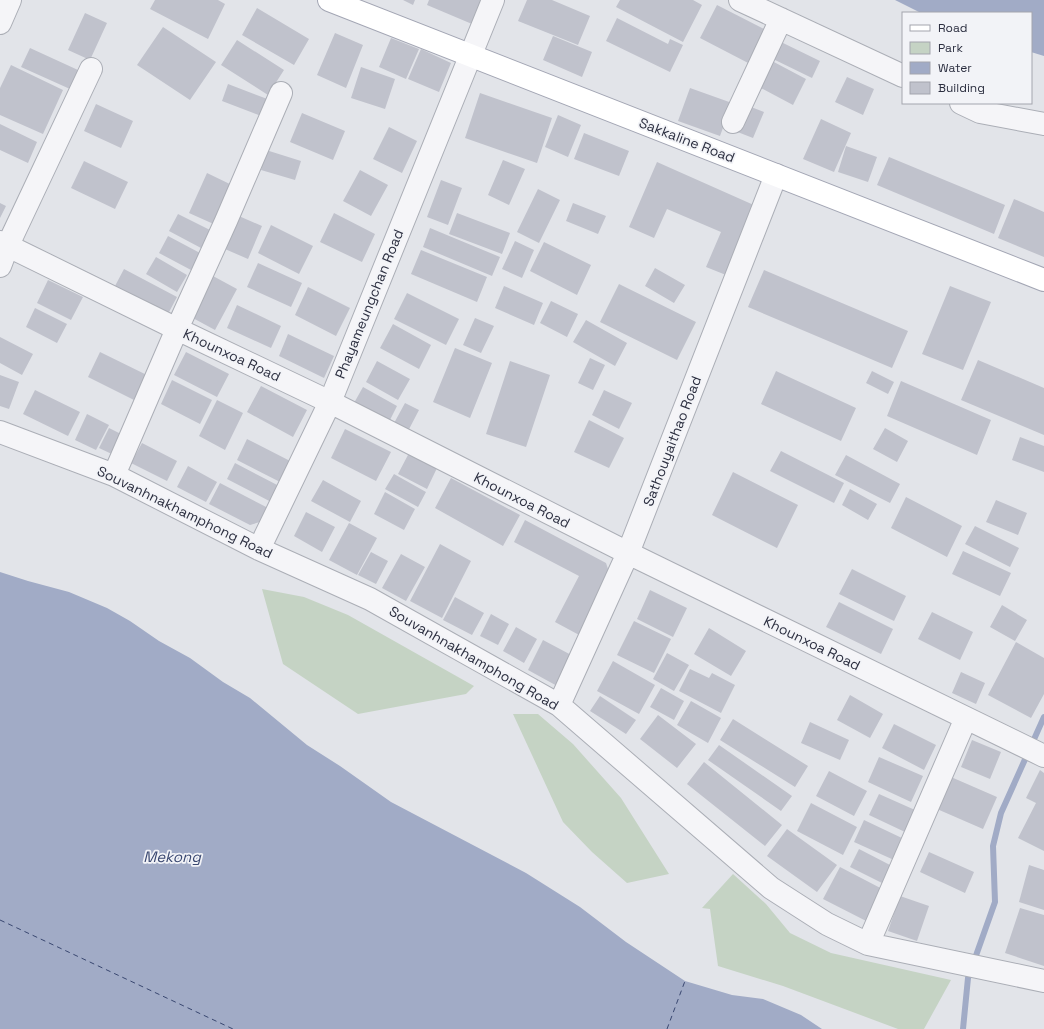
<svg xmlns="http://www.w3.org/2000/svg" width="1044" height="1029" font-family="'Space Grotesk',sans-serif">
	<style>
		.green { fill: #c5d3c4 }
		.water { fill: #a1abc6 }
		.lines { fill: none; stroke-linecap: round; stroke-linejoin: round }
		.stream { stroke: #a1abc6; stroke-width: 6 }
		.ferry { stroke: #394770; stroke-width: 1; stroke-dasharray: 5 4; stroke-linecap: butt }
		.building { fill: #c0c2cc }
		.minor-casing { stroke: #abaeb6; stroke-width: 24 }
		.major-casing { stroke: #a3a6b4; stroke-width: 24 }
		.minor { stroke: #f5f5f8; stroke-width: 22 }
		.major { stroke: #fff; stroke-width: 22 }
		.labels { text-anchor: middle; stroke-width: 3.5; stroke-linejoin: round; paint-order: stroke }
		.street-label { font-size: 14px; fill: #2c2f40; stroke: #f2f3f7 }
		.water-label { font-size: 15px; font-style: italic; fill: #394770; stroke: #f2f3f7 }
	</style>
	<rect width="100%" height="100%" fill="#e2e4e9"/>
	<path class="green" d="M262,589L304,597L348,615L474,686L466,694L358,714L283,664Z
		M513,714H538L573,744L621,798L669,874L627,883L592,852L563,822Z
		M733,874L766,904L790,933L831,953L951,980L924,1029H898L783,986L718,966L710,909L702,908Z"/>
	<path class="water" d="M895,0H1044V56L1031,52V13H921Z
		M0,572L28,581L69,592L107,608L130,621L159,641L190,658L223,682L250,698L307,745L340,766L391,802L526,873L580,907L626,942L685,981L732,995L763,999L801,1015L822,1029H0Z"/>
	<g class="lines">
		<path class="stream" d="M963,1029L968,978L995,902L993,846L1001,813L1044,717"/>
		<path class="ferry" d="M0,920L233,1029
			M667,1029L685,981"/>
	</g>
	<path class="building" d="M155,0H218L225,4L208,39L150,9Z
		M403,0H415L413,5Z
		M429,0H482L472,24L427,5Z
		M527,0H552L590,16L578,45L518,21Z
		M620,0H693L702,5L683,42L616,7Z
		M717,5L770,32L752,65L700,38Z
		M257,8L309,39L294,65L242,35Z
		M85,13L107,23L90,60L68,50Z
		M617,18L668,44L670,39L683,45L670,72L606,41Z
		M163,27L216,62L190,100L137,65Z
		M335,33L363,45L346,88L317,75Z
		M553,36L592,52L582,77L543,60Z
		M391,38L419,49L406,79L379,67Z
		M237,40L284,70L268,95L221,65Z
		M781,42L820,61L812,78L773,59Z
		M30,48L78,70L70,89L21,67Z
		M421,49L451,63L439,92L408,79Z
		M772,61L806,79L793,105L759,87Z
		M11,65L63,90L43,134L0,115V88Z
		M361,67L395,79L385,109L351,98Z
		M847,77L874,89L863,115L835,102Z
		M228,84L270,100L264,117L222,101Z
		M690,88L732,103L720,136L678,121Z
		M480,93L552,118L537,163L465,138Z
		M96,104L133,121L121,148L84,131Z
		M746,105L764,112L753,138L735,131Z
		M302,113L345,131L333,160L290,142Z
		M558,115L581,125L568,157L545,147Z
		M821,119L851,133L834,172L803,159Z
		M0,124L37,142L28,163L0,150Z
		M389,127L417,141L402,173L373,159Z
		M584,133L629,151L619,176L574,159Z
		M846,146L877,157L868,182L838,172Z
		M266,150L301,161L295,180L261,170Z
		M889,157L1005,205L994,234L877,185Z
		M503,160L525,169L509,205L488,195Z
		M84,161L128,182L115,209L71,188Z
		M657,162L756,206L726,275L706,267L721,232L667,209L654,238L629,227Z
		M360,170L388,185L371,216L343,201Z
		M207,173L236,187L218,226L189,213Z
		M441,180L462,188L448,225L427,217Z
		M538,189L560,200L539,243L517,232Z
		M1014,199L1044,212V257L998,238Z
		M0,203L6,206L0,218Z
		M573,203L606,216L598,234L566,221Z
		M232,213L262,226L248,259L218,246Z
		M334,213L375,234L362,262L320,242Z
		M457,213L510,233L502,254L449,234Z
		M178,214L210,230L201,248L169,231Z
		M271,225L313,246L299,274L258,253Z
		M430,228L500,257L492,276L423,247Z
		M168,236L200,253L191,270L159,253Z
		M515,241L534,250L522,278L502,269Z
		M544,242L591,265L577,295L530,271Z
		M421,250L487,277L477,302L411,274Z
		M156,257L187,275L177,292L146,274Z
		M258,263L302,283L291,307L247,287Z
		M655,268L685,285L674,303L645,286Z
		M124,269L177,297L168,314L115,286Z
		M764,270L908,331L892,368L748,307Z
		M213,276L237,289L215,330L191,317Z
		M48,280L83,297L71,320L37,303Z
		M619,284L696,322L677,360L600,322Z
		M504,286L543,303L534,325L495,308Z
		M950,286L991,302L963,370L922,354Z
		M308,287L350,308L336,336L295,315Z
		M407,293L459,319L446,345L394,319Z
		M551,301L578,314L567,337L540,323Z
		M237,305L281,326L271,348L227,328Z
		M35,308L67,324L57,343L26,327Z
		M475,318L494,326L481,353L463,345Z
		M586,320L627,343L615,366L573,342Z
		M393,324L431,345L419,369L380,348Z
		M288,334L334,356L324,378L279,356Z
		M0,337L33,354L22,375L0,363Z
		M455,348L492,363L470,418L433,402Z
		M100,352L155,379L142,404L88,377Z
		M186,352L229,374L217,397L174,375Z
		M590,358L605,365L593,390L578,383Z
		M978,360L1044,388V435L961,400Z
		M377,361L410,379L398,400L366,382Z
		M510,361L550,375L526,447L486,434Z
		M776,371L856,408L841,441L761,404Z
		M872,371L894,382L888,394L866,383Z
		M0,375L19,382L9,409L0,406Z
		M172,380L212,400L200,424L161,404Z
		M901,381L991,420L977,455L887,416Z
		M261,386L307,410L293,437L247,412Z
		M363,387L397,406L389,422L354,403Z
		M35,390L80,412L68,436L23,414Z
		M604,390L632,403L619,429L592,415Z
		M217,400L243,413L225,450L199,436Z
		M405,403L419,410L407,433L393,425Z
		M87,414L109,425L96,450L75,440Z
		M589,420L624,438L609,468L574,452Z
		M109,428L125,436L116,456L99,448Z
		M885,428L908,441L897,462L873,449Z
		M345,429L391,452L376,481L331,458Z
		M1020,437L1044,446V472L1012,460Z
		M247,439L294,463L284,484L237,460Z
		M142,443L177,461L167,481L131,463Z
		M781,451L844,483L834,503L770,471Z
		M409,453L437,468L427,489L398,474Z
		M846,455L900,484L890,503L835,475Z
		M235,463L283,488L275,504L227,479Z
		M188,466L217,482L206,502L177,487Z
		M733,472L798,505L777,548L712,515Z
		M394,474L426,492L418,507L385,489Z
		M451,478L520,515L503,546L435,508Z
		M323,480L361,501L350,522L311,501Z
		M220,483L272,510L266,520L250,525L209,504Z
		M850,489L877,504L868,520L842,505Z
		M385,492L415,509L404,530L374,514Z
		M906,497L962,526L947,557L891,528Z
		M996,500L1027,513L1018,535L986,522Z
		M306,512L335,527L322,552L294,536Z
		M525,520L606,563L611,578L581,636L555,622L579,576L514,542Z
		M349,523L377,538L357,575L329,560Z
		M975,526L1019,548L1010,567L965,544Z
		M440,544L471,561L442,618L410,601Z
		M963,551L1011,573L1000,596L952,574Z
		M371,552L388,561L376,584L358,575Z
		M401,554L425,567L406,601L382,588Z
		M852,569L906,596L894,621L839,594Z
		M650,590L687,608L673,637L637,619Z
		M455,597L484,613L472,635L443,620Z
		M839,602L893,629L881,654L826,627Z
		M1002,605L1027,620L1015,641L990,627Z
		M932,612L973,632L960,660L918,639Z
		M491,614L509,624L498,645L480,636Z
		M634,621L671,639L654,673L617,655Z
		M516,627L537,639L524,663L503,651Z
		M709,628L746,651L731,676L694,654Z
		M543,640L575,657L559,687L528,670Z
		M1016,642L1044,658V694L1031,718L988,695Z
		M667,653L689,665L674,691L653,679Z
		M613,661L655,685L639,714L597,691Z
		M690,669L709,678L712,673L735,685L721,713L679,691Z
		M961,672L985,683L976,704L952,693Z
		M661,688L684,701L674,720L650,707Z
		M850,695L883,714L870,738L837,720Z
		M600,696L636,720L626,734L590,711Z
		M691,701L721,718L708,743L677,725Z
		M658,715L696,744L677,768L640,739Z
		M733,719L808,766L795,787L720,740Z
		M810,722L849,740L840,760L801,743Z
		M894,724L936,745L924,770L882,748Z
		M972,740L1001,752L990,779L961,767Z
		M719,745L792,796L781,811L708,760Z
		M879,757L923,776L911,802L868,782Z
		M704,762L782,825L765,846L687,784Z
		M1040,770L1044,773V851L1018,838L1036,803L1026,798Z
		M829,771L867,791L854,816L816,796Z
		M951,777L997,797L983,829L937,809Z
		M879,794L915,810L905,832L869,815Z
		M811,803L857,827L843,855L797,831Z
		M864,820L904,839L894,860L854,842Z
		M787,829L837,865L817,892L767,856Z
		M859,849L890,865L882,883L850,867Z
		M929,852L974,872L965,893L920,872Z
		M1029,865L1044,870V910L1019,902Z
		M840,867L890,893L874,925L823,899Z
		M900,896L929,906L917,941L888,931Z
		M1020,908L1044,915V966L1005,953Z"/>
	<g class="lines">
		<defs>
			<path id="minor" d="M740,0L903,76
				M0,23L10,0
				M961,103L980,112L1044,124
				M733,122L781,19
				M0,242L177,329L330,402L628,553L1044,756
				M0,266L8,245L91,69
				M0,432L114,475L259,549L370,599L559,705L771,888L827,924L868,944L1044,981
				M114,475L177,329L226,221L281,93
				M259,549L330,402L493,0
				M559,705L628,553L776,175
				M868,944L966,718"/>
			<path id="major" d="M329,0L1044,280"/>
		</defs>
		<use href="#minor" class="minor-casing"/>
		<use href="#major" class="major-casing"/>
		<use href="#minor" class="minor"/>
		<use href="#major" class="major"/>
	</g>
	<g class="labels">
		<g class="street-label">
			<text transform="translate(687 140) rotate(21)" y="5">Sakkaline Road</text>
			<text transform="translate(369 304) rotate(-68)" y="5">Phayameungchan Road</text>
			<text transform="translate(232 355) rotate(25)" y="5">Khounxoa Road</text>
			<text transform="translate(672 441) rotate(-69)" y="5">Sathouyaithao Road</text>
			<text transform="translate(522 500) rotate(27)" y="5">Khounxoa Road</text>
			<text transform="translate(185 512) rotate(26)" y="5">Souvanhnakhamphong Road</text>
			<text transform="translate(812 643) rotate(26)" y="5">Khounxoa Road</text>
			<text transform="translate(474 658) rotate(30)" y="5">Souvanhnakhamphong Road</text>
		</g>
		<g class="water-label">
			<text x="172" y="862">Mekong</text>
		</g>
	</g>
	<rect x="902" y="12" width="130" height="92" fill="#f2f3f7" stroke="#a3a5ae"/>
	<rect x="910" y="25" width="20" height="6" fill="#ffffff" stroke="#a3a5ae"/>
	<text x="938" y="32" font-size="12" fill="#2c2f40">Road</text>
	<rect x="910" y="42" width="20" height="12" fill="#c5d3c4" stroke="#a3a5ae"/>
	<text x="938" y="52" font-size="12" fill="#2c2f40">Park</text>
	<rect x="910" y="62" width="20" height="12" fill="#a1abc6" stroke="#a3a5ae"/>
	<text x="938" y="72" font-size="12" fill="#2c2f40">Water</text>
	<rect x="910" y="82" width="20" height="12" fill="#c0c2cc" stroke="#a3a5ae"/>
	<text x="938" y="92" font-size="12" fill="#2c2f40">Building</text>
</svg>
